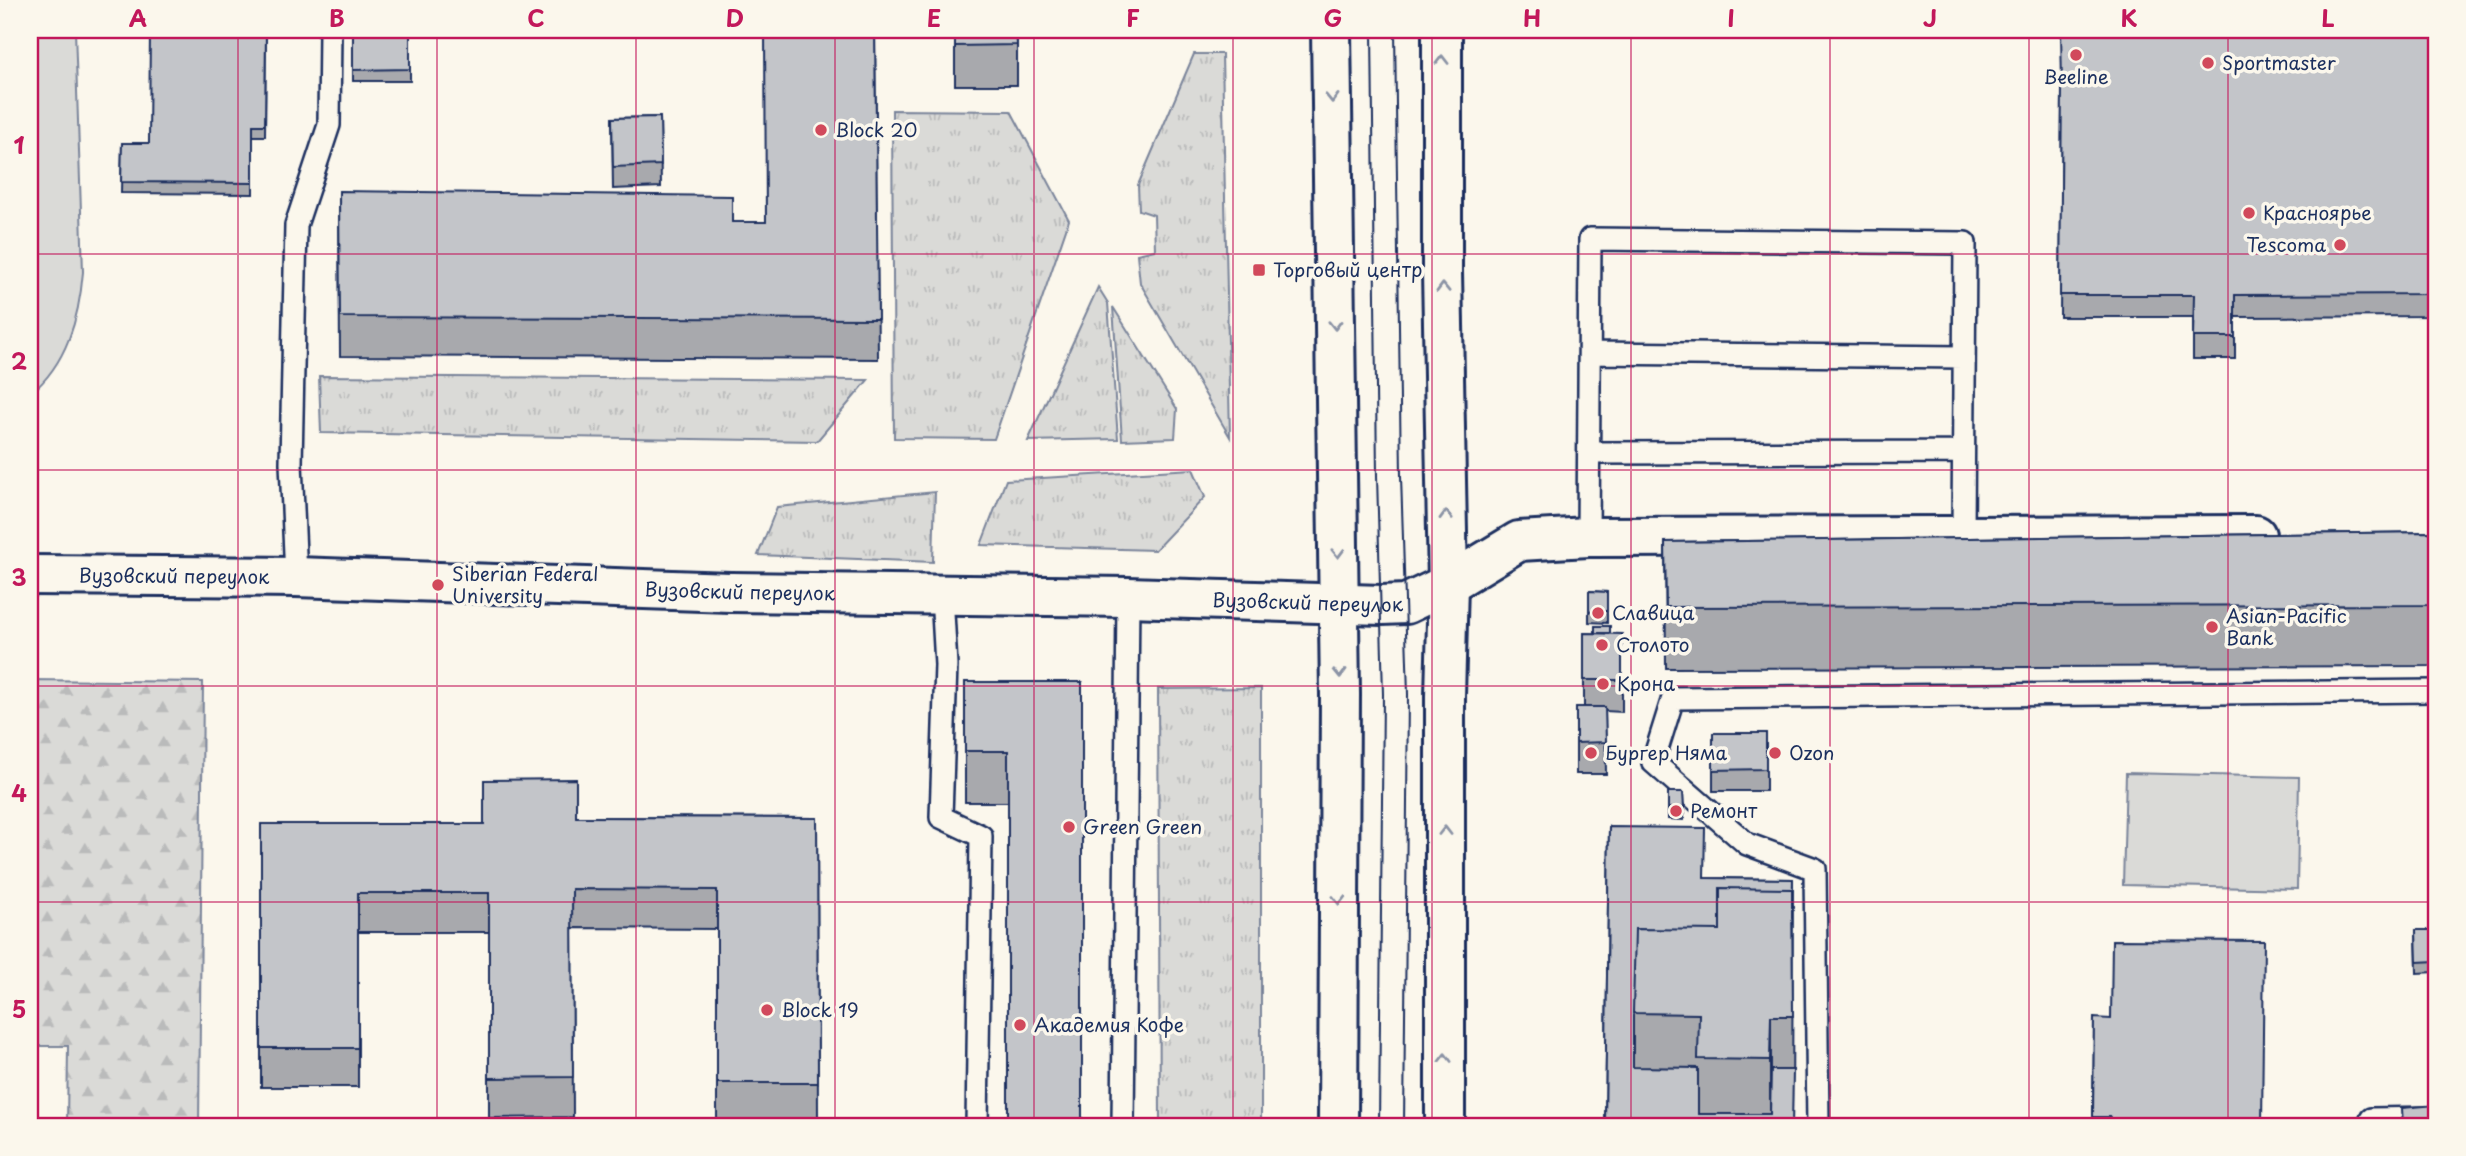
<svg xmlns="http://www.w3.org/2000/svg" width="2466" height="1156" font-family="'Playpen Sans',sans-serif">
	<style>
		.grass { fill: url(#grass-tufts); stroke: #7a849a; stroke-width: 2 }
		.forest { fill: url(#forest-firs); stroke: #7a849a; stroke-width: 2 }
		.garden { fill: #dadad7; stroke: #7a849a; stroke-width: 2 }
		.lines { fill: none; stroke-linecap: round; stroke-linejoin: round }
		.service-casing { stroke: #1b2f5e; stroke-width: 26 }
		.minor-casing { stroke: #1b2f5e; stroke-width: 44 }
		.trunk-casing { stroke: #1b2f5e; stroke-width: 44 }
		.service { stroke: #fbf7ec; stroke-width: 21 }
		.minor { stroke: #fbf7ec; stroke-width: 38 }
		.trunk { stroke: #fbf7ec; stroke-width: 38 }
		.tram { stroke: #1b2f5e; stroke-width: 2 }
		.wall { fill: #a8a9ad; stroke: #1b2f5e; stroke-width: 2 }
		.shaded-wall { fill: #888a8d; stroke: #1b2f5e; stroke-width: 2 }
		.building { fill: #c3c5c9; stroke: #1b2f5e; stroke-width: 2 }
		.oneway { stroke: #8b93a5 }
		.grid { fill: none; stroke: #c2185b; stroke-width: 2; stroke-opacity: 0.55 }
		.poi-dot { fill: #d1495b; stroke: #fbf7ec; stroke-width: 2.5 }
		.labels { text-anchor: middle; stroke-width: 7; stroke-linejoin: round; paint-order: stroke }
		.poi-label { font-size: 19px; fill: #1b2f5e; stroke: #fbf7ec; text-anchor: start }
		.street-label { font-size: 19px; fill: #1b2f5e; stroke: #fbf7ec }
		.neatline { fill: none; stroke: #c2185b; stroke-width: 2.5 }
		.grid-label { font-size: 23px; text-anchor: middle; font-weight: bold; fill: #c2185b }
	</style>
	<defs>
		<pattern id="grass-tufts" width="24" height="20" patternUnits="userSpaceOnUse" patternTransform="scale(1.75)"><rect width="24" height="20" fill="#dadad7"/><path d="M3 7l-1-3M5 7V3M7 7l1-3M15 17l-1-3M17 17v-4M19 17l1-3" fill="none" stroke="#babbbb"/></pattern>
		<pattern id="forest-firs" width="22" height="20" patternUnits="userSpaceOnUse" patternTransform="scale(1.75)"><rect width="22" height="20" fill="#dadad7"/><path d="M5 1l3.5 6h-7zM16 11l3.5 6h-7z" fill="#babbbb"/></pattern>
	</defs>
	<rect width="100%" height="100%" fill="#fbf7ec"/>
	<filter id="ink" filterUnits="userSpaceOnUse"><feTurbulence type="fractalNoise" baseFrequency=".0143" numOctaves="2"/><feDisplacementMap in="SourceGraphic" scale="14" xChannelSelector="R" yChannelSelector="G"/><feConvolveMatrix kernelMatrix="1 2 1 2 8 2 1 2 1" color-interpolation-filters="sRGB"/></filter>
	<g filter="url(#ink)">
		<path class="grass" d="M1194,54H1222L1230,437L1140,283L1137,254L1155,250L1154,215L1139,210L1138,185Z
			M892,110L1011,111L1069,220L994,439L894,438Z
			M1098,287L1108,303L1118,439L1028,441Z
			M1113,307L1177,409L1175,438L1122,440Z
			M319,376L868,380L817,441L321,433Z
			M1193,469L1205,497L1155,550L981,545L1006,480Z
			M935,492L933,562L758,555L777,507Z
			M1261,688V1126H1160L1158,689Z"/>
		<path class="forest" d="M30,680L203,682L199,1126H67L68,1046H30Z"/>
		<path class="garden" d="M30,30H75L83,272C79,318 67,364 30,394Z
			M2126,773L2299,777L2297,889L2123,885Z"/>
		<g class="lines">
			<defs>
				<path id="service" d="M1591,353L1963,357
					M1589,453L1963,452
					M1588,537L1590,239L1965,243L1963,534
					M296,577L291,463L296,225L329,125L330,30
					M942,595L946,665L941,817L981,836L977,1126
					M1123,1126L1128,597
					M1818,1126L1815,869L1747,844L1653,762L1673,698L2436,691
					M2371,1126V1119L2436,1118"/>
				<g id="minor">
					<path id="s1" d="M30,575L296,577L730,592L1128,597L1382,605L1406,604L1448,584L1519,541L1588,537L2256,535"/>
				</g>
				<path id="trunk" d="M1331,30L1340,694L1338,1126
					M1442,30V272L1448,584L1445,696V1126"/>
			</defs>
			<use href="#service" class="service-casing"/>
			<use href="#minor" class="minor-casing"/>
			<use href="#trunk" class="trunk-casing"/>
			<use href="#service" class="service"/>
			<use href="#minor" class="minor"/>
			<use href="#trunk" class="trunk"/>
			<path class="tram" d="M1372,30L1377,476L1383,694L1379,1126
				M1395,30L1401,476L1408,694L1404,1126"/>
		</g>
		<path class="wall" d="M266,30L265,136H253V194L121,193L122,143H149Z
			M353,30H410V81H353Z
			M875,30L878,359L340,356L339,191L732,222H766Z
			M948,30H1036V38L1017,39V85H955V39H948Z
			M2436,30V316L2235,317V359H2193V317H2060L2062,100Z
			M660,117L661,187L613,189L612,118Z
			M2436,532V666L1666,668L1665,542Z
			M1589,591L1607,592V623L1589,622Z
			M1584,633L1622,634V712L1605,711L1606,774H1576V707H1584Z
			M965,682H1082L1008,802H965Z
			M1713,733H1766V791H1713Z
			M1683,792L1684,820L1668,819V808Z
			M576,817L817,818L818,1123H717V929L572,928L573,1117L489,1118V932H358V1087H261V824H484Z
			M1609,827L1705,878L1793,879L1792,1126H1605Z
			M2416,930H2436V972L2417,973Z
			M2094,1018L2262,1126H2093Z"/>
		<path class="shaded-wall" d="M1771,1016V1081L1770,1125V1060Z"/>
		<path class="building" d="M150,30H266L265,125H253V183L121,182L122,143H149Z
			M353,30H410V69L353,70Z
			M765,30H875L878,319L340,317L339,191L732,196V222H766Z
			M955,30H1016L1017,45L955,46Z
			M2061,30H2436V294L2235,295V337H2193L2194,295H2060L2062,87Z
			M660,117L661,165L613,167L612,118Z
			M2436,532V605L1666,607L1665,542Z
			M1589,591L1607,592V611H1589Z
			M1595,626H1610V633H1595Z
			M1584,633L1622,634V680H1584Z
			M965,682H1082V1126H1008V751H965Z
			M1576,707H1605L1606,742L1576,743Z
			M1713,733H1766V769L1713,770Z
			M576,779V817L817,818L818,1083H717V890L572,889L573,1077L489,1078V893H358V1048H261V824H484V780Z
			M1668,792H1683L1684,809L1668,808Z
			M1609,827L1705,828L1704,878L1793,879L1792,919V889L1720,888V930L1635,929L1633,1013V1067L1698,1068V1114H1770L1771,1070H1793L1792,1126H1605Z
			M1720,888L1792,889L1793,1016H1771L1770,1060L1698,1059L1699,1014L1633,1013L1635,929L1720,930Z
			M2416,930H2436V961L2417,962Z
			M2112,940L2264,941L2262,1126H2110V1117H2093L2094,1018L2111,1019Z
			M2436,1105V1126H2403L2402,1108Z"/>
		<defs><path id="oneway-chevron" d="M-2-3.5L2.5 0L-2 3.5" fill="none" stroke-width="1.6" stroke-linecap="round" stroke-linejoin="round" transform="scale(1.75)"/></defs>
		<g class="oneway">
			<use href="#oneway-chevron" transform="translate(1442 60) rotate(-90)"/>
			<use href="#oneway-chevron" transform="translate(1332 98) rotate(89)"/>
			<use href="#oneway-chevron" transform="translate(1443 288) rotate(-91)"/>
			<use href="#oneway-chevron" transform="translate(1335 325) rotate(89)"/>
			<use href="#oneway-chevron" transform="translate(1446 515) rotate(-91)"/>
			<use href="#oneway-chevron" transform="translate(1338 553) rotate(89)"/>
			<use href="#oneway-chevron" transform="translate(1340 673) rotate(89)"/>
			<use href="#oneway-chevron" transform="translate(1445 831) rotate(-90)"/>
			<use href="#oneway-chevron" transform="translate(1339 900) rotate(90)"/>
			<use href="#oneway-chevron" transform="translate(1445 1058) rotate(-90)"/>
		</g>
	</g>
	<path class="grid" d="M238,30V1126M437,30V1126M636,30V1126M835,30V1126M1034,30V1126M1233,30V1126M1432,30V1126M1631,30V1126M1830,30V1126M2029,30V1126M2228,30V1126M30,254H2436M30,470H2436M30,686H2436M30,902H2436"/>
	<g class="poi-dot">
		<circle cx="2076" cy="55" r="7"/>
		<circle cx="2208" cy="63" r="7"/>
		<circle cx="821" cy="130" r="7"/>
		<circle cx="2249" cy="213" r="7"/>
		<circle cx="2340" cy="245" r="7"/>
		<rect x="1252" y="263" width="14" height="14" rx="3.5"/>
		<circle cx="438" cy="585" r="7"/>
		<circle cx="1598" cy="613" r="7"/>
		<circle cx="2212" cy="627" r="7"/>
		<circle cx="1602" cy="645" r="7"/>
		<circle cx="1603" cy="684" r="7"/>
		<circle cx="1591" cy="753" r="7"/>
		<circle cx="1775" cy="753" r="7"/>
		<circle cx="1676" cy="811" r="7"/>
		<circle cx="1069" cy="827" r="7"/>
		<circle cx="767" cy="1010" r="7"/>
		<circle cx="1020" cy="1025" r="7"/>
	</g>
	<g class="labels">
		<g class="poi-label">
			<text x="2222" y="70">Sportmaster</text>
			<text x="2076" y="84" text-anchor="middle">Beeline</text>
			<text x="835" y="137">Block 20</text>
			<text x="2263" y="220">Красноярье</text>
			<text x="2326" y="252" text-anchor="end">Tescoma</text>
			<text x="1273" y="277">Торговый центр</text>
			<text x="452" y="581">Siberian Federal<tspan x="452" dy="22">University</tspan></text>
			<text x="1612" y="620">Славица</text>
			<text x="2226" y="623">Asian-Pacific<tspan x="2226" dy="22">Bank</tspan></text>
			<text x="1616" y="652">Столото</text>
			<text x="1617" y="691">Крона</text>
			<text x="1605" y="760">Бургер Няма</text>
			<text x="1789" y="760">Ozon</text>
			<text x="1690" y="818">Ремонт</text>
			<text x="1083" y="834">Green Green</text>
			<text x="781" y="1017">Block 19</text>
			<text x="1034" y="1032">Академия Кофе</text>
		</g>
		<g class="street-label">
			<text dy="7" stroke="none"><textPath href="#s1" startOffset="144">Вузовский переулок</textPath></text>
			<text dy="7" stroke="none"><textPath href="#s1" startOffset="710">Вузовский переулок</textPath></text>
			<text dy="7" stroke="none"><textPath href="#s1" startOffset="1278">Вузовский переулок</textPath></text>
		</g>
	</g>
	<rect width="2466" height="1156" fill="none" stroke="#fbf7ec" stroke-width="77"/>
	<rect x="38" y="38" width="2390" height="1080" class="neatline"/>
	<g class="grid-label">
		<text x="138" y="27">A</text>
		<text x="337" y="27">B</text>
		<text x="536" y="27">C</text>
		<text x="735" y="27">D</text>
		<text x="934" y="27">E</text>
		<text x="1133" y="27">F</text>
		<text x="1333" y="27">G</text>
		<text x="1532" y="27">H</text>
		<text x="1731" y="27">I</text>
		<text x="1930" y="27">J</text>
		<text x="2129" y="27">K</text>
		<text x="2328" y="27">L</text>
		<text x="19" y="154">1</text>
		<text x="19" y="370">2</text>
		<text x="19" y="586">3</text>
		<text x="19" y="802">4</text>
		<text x="19" y="1018">5</text>
	</g>
</svg>
